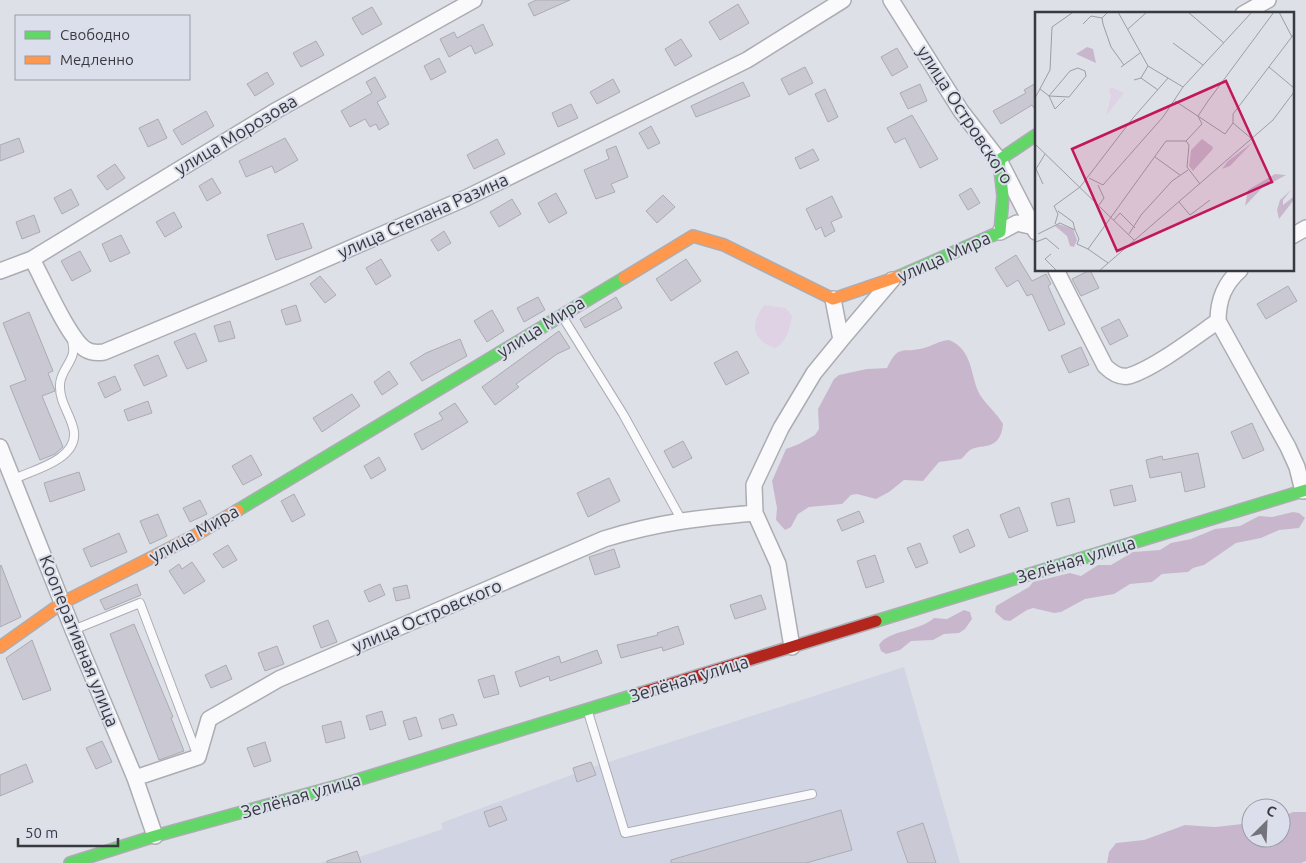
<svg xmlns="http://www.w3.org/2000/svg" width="1306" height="863" font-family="Ubuntu,sans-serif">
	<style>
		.built { fill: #d1d5e3 }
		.green { fill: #dfd2e4 }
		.forest { fill: #c8b7cc }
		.building { fill: #c9c8d3; stroke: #abacb2 }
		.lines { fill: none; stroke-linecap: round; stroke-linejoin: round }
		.lane-casing { stroke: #abadb3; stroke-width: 10 }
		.street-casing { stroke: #abadb3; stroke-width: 18 }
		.fast-casing { stroke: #abadb3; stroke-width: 14 }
		.slow-casing { stroke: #abadb3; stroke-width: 14 }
		.jam-casing { stroke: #abadb3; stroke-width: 14 }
		.lane { stroke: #fafafc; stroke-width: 8 }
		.street { stroke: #fafafc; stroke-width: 15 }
		.fast { stroke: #63d668; stroke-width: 11 }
		.slow { stroke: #ff974d; stroke-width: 11 }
		.jam { stroke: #b3261e; stroke-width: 11 }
		.labels { text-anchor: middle; stroke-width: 4; stroke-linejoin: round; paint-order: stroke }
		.street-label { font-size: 18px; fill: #393a40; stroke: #dbdeeb }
		.inset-road { fill: none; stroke: #9c9ea5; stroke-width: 1 }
		.view { fill: #c2185b; fill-opacity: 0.15; stroke: #c2185b; stroke-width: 2.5 }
		.inset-edge { fill: none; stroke: #393a40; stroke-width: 2.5 }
	</style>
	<rect width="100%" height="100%" fill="#dee0e8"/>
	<path class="built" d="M904,667L960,863H320L357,851L359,857L443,829L441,823L593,767Z"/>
	<path class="green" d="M764,305L785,308L784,306L792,316C790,327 787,343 775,348C752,341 750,324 764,305Z"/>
	<path class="forest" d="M949,340C973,350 970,374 979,393C985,404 997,413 1003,424C1000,454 979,442 969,451C966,453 964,457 961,459L939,462L923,481L904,480L889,492L876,499L857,494L851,495L842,504L809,507L798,514L791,527L785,530L776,520L777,508L772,481L786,449L799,444L815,435L819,429L818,409L834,379L839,375L867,369L887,368C899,343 901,354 924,348C933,346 937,341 949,340Z
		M1293,512L1299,513L1305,518L1299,528L1279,530L1261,538L1236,543L1204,565L1193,568L1188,572L1162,574L1152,582L1130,584L1114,594L1085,599L1061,612L1054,613L1033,608L1027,610L1010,621L1004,620L995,612L996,606L1029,587L1033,582L1070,573L1081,576L1098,565H1111L1133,552L1160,550L1171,543L1191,539L1215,529L1240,526L1259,516L1272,517Z
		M964,610L970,612L972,619L965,629L959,633L944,634L933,640L911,641L900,650L886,654L881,651L879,645C888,630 918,632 934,618L947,619Z
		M1293,812H1306V861L1301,863H1107L1109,852L1116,843L1144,840L1185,825L1215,827L1251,823V838H1281V817Z"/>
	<path class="building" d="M536,0H570L534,16L528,4Z
		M738,4L749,23L720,40L709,22Z
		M372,7L382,24L362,35L352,18Z
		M483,24L493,45L475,54L471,45L449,57L440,39L454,32L457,38Z
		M681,39L692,56L675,66L665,49Z
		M316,41L324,55L301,67L293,53Z
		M897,48L908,67L892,76L881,57Z
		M439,58L446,72L431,80L424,66Z
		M805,67L813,83L789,95L781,79Z
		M267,72L274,84L255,96L247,84Z
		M375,77L386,97L377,102L389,124L379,130L376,124L370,127L365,119L350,127L341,111L372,93L366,82Z
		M613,79L620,92L597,104L590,92Z
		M743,82L750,96L696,117L691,106Z
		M1036,83V111L1032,105L1001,124L993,111L1026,93L1024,90Z
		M920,84L927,101L908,109L900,93Z
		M825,89L838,117L828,122L815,94Z
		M571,104L578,118L558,127L552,113Z
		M206,111L214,126L182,145L173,130Z
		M912,115L938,159L920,168L905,138L895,143L887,128Z
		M158,119L167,138L148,147L139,128Z
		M651,126L660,143L648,149L639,133Z
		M19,138L24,152L0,161V145Z
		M285,138L298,160L275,173L272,166L246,177L239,161Z
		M497,139L505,154L474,169L467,155Z
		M616,146L628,177L611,184L615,192L596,199L584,170L609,159L606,150Z
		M813,149L819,160L800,169L795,158Z
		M115,164L125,178L107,190L97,176Z
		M212,178L221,193L207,201L199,186Z
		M971,188L980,203L968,210L959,195Z
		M71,189L79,205L62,214L54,198Z
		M556,193L567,213L549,223L538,203Z
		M663,195L675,207L657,223L646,211Z
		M832,196L842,217L831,222L835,231L825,237L821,227L816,230L806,209Z
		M512,199L521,214L499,227L490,212Z
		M174,212L182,227L165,237L156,222Z
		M34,215L40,232L22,239L16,222Z
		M303,223L312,248L276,260L267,235Z
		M444,231L451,243L438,251L431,240Z
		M121,235L130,253L110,262L102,244Z
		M80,251L91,271L72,281L61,261Z
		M1016,255L1032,281L1046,274L1051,284L1048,286L1065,324L1049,331L1032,294L1027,296L1018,280L1007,287L995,268Z
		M381,259L391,276L376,285L366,268Z
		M686,259L701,281L671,301L656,279Z
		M1090,270L1099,288L1081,296L1072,279Z
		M320,276L336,295L325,303L310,284Z
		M1288,286L1297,301L1266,319L1257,304Z
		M538,297L545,310L524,322L517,308Z
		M616,297L622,308L585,328L580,319Z
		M296,305L301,321L286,325L281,310Z
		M492,310L504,331L487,342L474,321Z
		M29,312L53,371L48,373L55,391L42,396L63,447L55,454L40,460L10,386L26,380L3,323Z
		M1119,319L1128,336L1110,345L1101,328Z
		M230,321L235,338L219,342L214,326Z
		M559,331L570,348L557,354L516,384L519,387L495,405L482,387Z
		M195,333L207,361L187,369L174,342Z
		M460,339L467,356L422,381L410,363L426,353Z
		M1081,347L1089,365L1069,373L1061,356Z
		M737,351L749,373L726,385L714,363Z
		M158,355L167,376L144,386L134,365Z
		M389,371L398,384L382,395L374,382Z
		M115,376L121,390L105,398L98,383Z
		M352,394L360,406L322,432L313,418Z
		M148,401L152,413L128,421L124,410Z
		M455,403L468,422L422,450L414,434L443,419L439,413Z
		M1252,423L1264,450L1243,459L1231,432Z
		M683,441L692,458L673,468L664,451Z
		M1198,453L1205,487L1185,492L1181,472L1150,478L1146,460L1162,456L1163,460Z
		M251,455L262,475L243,485L232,466Z
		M379,457L386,470L371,479L364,466Z
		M79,472L85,490L50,502L44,483Z
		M609,478L620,501L588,517L577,493Z
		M1132,485L1136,501L1114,506L1110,490Z
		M294,494L305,515L292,522L281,501Z
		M1069,498L1075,522L1057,526L1051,503Z
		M200,500L207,514L190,522L183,508Z
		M1019,507L1028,531L1009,538L1000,515Z
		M859,511L864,522L842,531L837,520Z
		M158,514L167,536L150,544L140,521Z
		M968,529L975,546L960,553L953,536Z
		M119,533L127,552L91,567L83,549Z
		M920,543L928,563L916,568L907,548Z
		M228,545L237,560L223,568L213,554Z
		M614,549L620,567L595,575L589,557Z
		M875,555L884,582L866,588L857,561Z
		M192,562L205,581L184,594L169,571L179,564L182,569Z
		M1,565L21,617L0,627V566Z
		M137,584L141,595L105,610L100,600Z
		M380,584L385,595L369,602L364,591Z
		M407,585L410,598L396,601L393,588Z
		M761,595L766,609L735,619L730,605Z
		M328,620L337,642L321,648L313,626Z
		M134,624L173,717L171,718L184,751L159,760L110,634Z
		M678,626L684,644L663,651L662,647L621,658L617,645L658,635L657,633Z
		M32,640L51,690L23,700L6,658Z
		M277,646L284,664L265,671L258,653Z
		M597,650L602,663L550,681L549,676L520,687L515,672L559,656L561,663Z
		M226,665L232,679L211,688L205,675Z
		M494,675L499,694L484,698L478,680Z
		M382,711L386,725L370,730L366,716Z
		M453,714L457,725L442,729L439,719Z
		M416,717L422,736L409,740L403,721Z
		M341,721L345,738L326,743L322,726Z
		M102,741L112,762L96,769L86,748Z
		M265,742L271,761L254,767L247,748Z
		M591,762L596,775L577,782L573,768Z
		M26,764L33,782L0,796V775Z
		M501,806L507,820L489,827L484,812Z
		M841,810L852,850L806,863H671V860Z
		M923,823L936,863H908L897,832Z
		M357,851L361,863H327V861Z"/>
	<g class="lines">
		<defs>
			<path id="lane" d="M562,316L623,414L681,519
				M14,479C33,470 77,460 74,432C72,416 59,403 60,385C60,372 71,364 73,353C74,349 72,342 72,338
				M73,630L140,603L197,754
				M588,712L625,833L812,794"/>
			<path id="street" d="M891,0L961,111L999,160L1036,232
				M1243,14L1268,0
				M1000,232L1017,223L1034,227
				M1292,236L1306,228
				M32,259C43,279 68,337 85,349C91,353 97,353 104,352L282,278L466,198L747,60L843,0
				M1056,270L1105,366C1111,372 1119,378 1129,376C1155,368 1195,337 1218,321C1218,300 1224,284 1240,270
				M0,271L32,259L277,110L474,0
				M1218,321L1288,447L1297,467L1303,491
				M841,340L892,280
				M0,447L73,630L135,778L155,836
				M792,647L778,564L755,513L754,485L781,428L814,373L841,340L833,299
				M135,778L198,757L209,719L279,679L604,539C659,522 699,518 755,513"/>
			<path id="fast" d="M900,276L1000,232L1003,196L999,160L1036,135
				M238,510L624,278
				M876,621L1306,490
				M70,863L155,836L341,785L641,693"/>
			<path id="slow" d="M624,278L693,236L724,245L833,299L900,276
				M0,647L62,603L194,536L238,510"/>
			<path id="jam" d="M641,693L876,621"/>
		</defs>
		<use href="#lane" class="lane-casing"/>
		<use href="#street" class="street-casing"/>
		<use href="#fast" class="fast-casing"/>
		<use href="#slow" class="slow-casing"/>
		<use href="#jam" class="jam-casing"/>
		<use href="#lane" class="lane"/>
		<use href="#street" class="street"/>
		<use href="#fast" class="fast"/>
		<use href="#slow" class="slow"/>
		<use href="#jam" class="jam"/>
	</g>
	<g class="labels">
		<g class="street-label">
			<text transform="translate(965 115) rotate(57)" y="6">улица Островского</text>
			<text transform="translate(236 135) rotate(-31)" y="6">улица Морозова</text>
			<text transform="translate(423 216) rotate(-24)" y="6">улица Степана Разина</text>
			<text transform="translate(944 257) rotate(-24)" y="6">улица Мира</text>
			<text transform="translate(541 327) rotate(-32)" y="6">улица Мира</text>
			<text transform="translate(194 534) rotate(-29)" y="6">улица Мира</text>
			<text transform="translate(1076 560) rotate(-17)" y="6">Зелёная улица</text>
			<text transform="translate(427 616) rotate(-23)" y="6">улица Островского</text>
			<text transform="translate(79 641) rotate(68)" y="6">Кооперативная улица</text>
			<text transform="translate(689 679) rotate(-17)" y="6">Зелёная улица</text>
			<text transform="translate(301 796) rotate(-16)" y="6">Зелёная улица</text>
		</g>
	</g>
	<g transform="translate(1035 12)">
		<rect width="259" height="259" fill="#dee0e8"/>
		<path d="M76,75L89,81L71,104L76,84L74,79Z" fill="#dfd2e4"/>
		<path d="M52,35L58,37L61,51L41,42ZM167,127L178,135L177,138L158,159L154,154L156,138ZM218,130L195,154L187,157L193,149ZM240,162L251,163L227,176L210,194L213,178ZM256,178L248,188V193L258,185V189L244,207L242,198L245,188ZM23,212L38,217L42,228L39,235L35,234L32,224L20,214Z" fill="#c8b7cc"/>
		<path class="inset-road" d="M73,0L67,6L68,12L76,35L89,53M83,0L113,54L148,75M153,0L189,31M244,0L257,25M48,12L56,4L67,6M93,17L112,0M138,31L168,53M86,55L105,41M234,55L259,76M106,66L123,78M99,68L106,66L113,54M5,77L14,84L35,59L43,56L50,59L51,64L34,85L14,84L20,97L30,87M0,86L15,58L17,15L37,1M140,89L190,122L198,111V102L259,22M198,111L217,127M151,129L154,133L152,155L165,172M0,132L99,228M120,145L145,163M54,166L68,173L128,105L148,75L217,0M8,172L1,157L10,142M63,173L69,186L64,193M45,175L98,106L133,66M144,190L155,203L175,188M23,199L38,210L40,218M79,208L85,201L100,216M20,212L23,202L19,194L45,175M3,222L25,211L40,218L44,227L42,232L53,237M94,222L106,203L137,169L153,158M1,230L11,226L24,237M53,237L131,129H151L167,112L163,104L173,89L239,0M53,237L73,251M16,242L10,247L22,259M64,259L238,108L259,80"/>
		<path class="view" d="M191,69L237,170L82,239L37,137Z"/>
		<rect width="259" height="259" class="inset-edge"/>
	</g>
	<rect x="15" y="15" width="175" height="65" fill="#dbdeeb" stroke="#9a9ca7"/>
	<rect x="25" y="31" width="25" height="8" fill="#63d668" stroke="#9a9ca7"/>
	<text x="60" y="40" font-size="15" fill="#393a40">Свободно</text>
	<rect x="25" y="56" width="25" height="8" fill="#ff974d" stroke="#9a9ca7"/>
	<text x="60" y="65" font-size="15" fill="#393a40">Медленно</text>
	<g transform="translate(1266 823) rotate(24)"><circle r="24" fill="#dbdeeb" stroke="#9a9ca7"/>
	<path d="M0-4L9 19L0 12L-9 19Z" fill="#73747b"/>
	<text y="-8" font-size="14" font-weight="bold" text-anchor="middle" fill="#393a40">С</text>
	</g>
	<path d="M18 838v8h100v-8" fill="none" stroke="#393a40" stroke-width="2.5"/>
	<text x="25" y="838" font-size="15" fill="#393a40" stroke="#dbdeeb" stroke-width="4" paint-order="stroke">50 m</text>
</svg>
